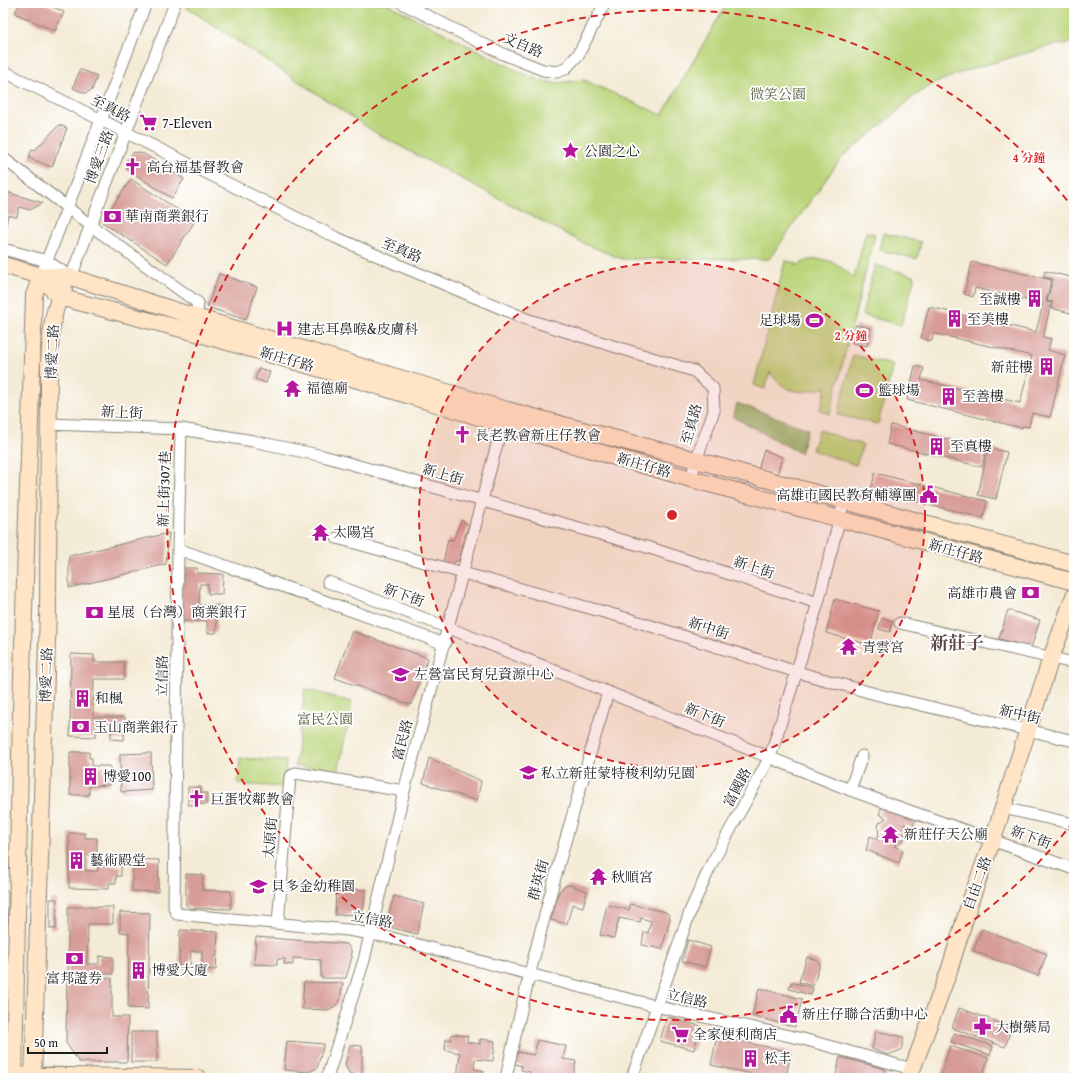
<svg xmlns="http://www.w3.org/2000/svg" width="1077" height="1081" font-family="'Gentium Book Plus','Noto Serif TC',serif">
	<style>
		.green { fill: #bbd57b; stroke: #6c784c }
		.forest { fill: #94b66b; stroke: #586944 }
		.building { fill: #d79c96 }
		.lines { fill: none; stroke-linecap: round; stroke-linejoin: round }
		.street-casing { stroke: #888479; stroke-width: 13 }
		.secondary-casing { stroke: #888479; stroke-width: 18 }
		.street { stroke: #fff; stroke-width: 11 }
		.secondary { stroke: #ffe4c6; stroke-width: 16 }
		.ring { fill: none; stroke: #d62828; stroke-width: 2; stroke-dasharray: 7 5 }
		.labels { text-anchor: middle; stroke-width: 3.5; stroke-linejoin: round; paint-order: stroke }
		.street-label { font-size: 14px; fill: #1c1c1c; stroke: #fff }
		.park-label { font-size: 14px; fill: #545d3d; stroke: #fff }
		.poi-label { font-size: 14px; fill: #1c1c1c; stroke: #fff; text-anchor: start }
		.district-label { font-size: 18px; font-weight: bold; fill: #5d4947; stroke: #fff }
		.centre { fill: #d62828; stroke: #fff; stroke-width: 2 }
		.ring-label { font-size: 12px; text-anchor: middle; font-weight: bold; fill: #d62828; stroke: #fff; stroke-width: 3.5; stroke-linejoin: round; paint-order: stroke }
	</style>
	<rect width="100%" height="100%" fill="#fff"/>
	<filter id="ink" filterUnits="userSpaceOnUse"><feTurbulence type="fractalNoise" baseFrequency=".025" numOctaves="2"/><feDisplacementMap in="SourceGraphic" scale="8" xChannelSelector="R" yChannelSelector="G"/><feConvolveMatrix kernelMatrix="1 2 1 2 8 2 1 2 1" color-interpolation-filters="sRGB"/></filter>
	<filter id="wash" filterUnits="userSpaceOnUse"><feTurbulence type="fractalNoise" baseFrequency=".012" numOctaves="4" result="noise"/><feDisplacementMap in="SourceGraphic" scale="16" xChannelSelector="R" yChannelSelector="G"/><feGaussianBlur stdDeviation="0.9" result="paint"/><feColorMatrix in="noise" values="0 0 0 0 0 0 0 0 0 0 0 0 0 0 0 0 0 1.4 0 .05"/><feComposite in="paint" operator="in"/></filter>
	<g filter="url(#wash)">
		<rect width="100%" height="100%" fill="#f4ebd6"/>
		<path class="green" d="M180,3H386L522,73L541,81L556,83L584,80L662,115L727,3H928L959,8L962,3H1074V42L1046,47L962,72L933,84L913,97L883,124L842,157L769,259H622L585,244L379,135Z
			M866,232L875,234L830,414L820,410L826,387C803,395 784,394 770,372L765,389L754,385L785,261L796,263V266C820,252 835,261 854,278Z
			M883,233L921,242L917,259L879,250Z
			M875,265L915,276L901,325L862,315Z
			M853,355L893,365L878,424L838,415Z
			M819,430L863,445L856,465L812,450Z
			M305,689L352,702L338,773L295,766Z
			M240,758L286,761L284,787L238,784Z"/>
		<path class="forest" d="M737,403L808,429L800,453L733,417Z"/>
		<g id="blocks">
			<path class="building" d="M20,3H44L64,12L55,31L15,13Z
				M80,69L97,76L92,90L85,93L73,88Z
				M59,125L67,128L52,167L29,158L32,149L35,150Z
				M134,152L144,154L184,179L172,198L126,169L127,160Z
				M131,179L195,221L167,264L102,222Z
				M3,191L43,203L30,210L19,207L17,217L8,215L5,231L3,230Z
				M972,262L1051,280L1046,302L1051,303L1043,337L1051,339L1048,350L1065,355L1050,417L1032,413L1029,427L1022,426V428L907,400L915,366L924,368L921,380L1020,403L1032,356L933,333L932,341L921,338L929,307L1036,332L1043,304L975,288L973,297L964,294Z
				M1045,271L1074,278V314L1051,308L1053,302L1047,301L1053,279L1043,277Z
				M219,274L257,287L246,320L207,307Z
				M856,325L871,328L867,346L852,343Z
				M259,368L270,372L266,383L255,379Z
				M891,425L986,449L982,467L887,444Z
				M988,448L1007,452L996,499L978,495Z
				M764,450L782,457L777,475L758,470Z
				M875,473L987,501L983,518L871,490Z
				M461,520L469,525L461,546L463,547L459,560L451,564L443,563L448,539L453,540Z
				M169,533L166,564L69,588V556Z
				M182,568H197V573L223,574L222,594H208V584H200L199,605H221V617L217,616L216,633H207V621H181Z
				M835,599L879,611L870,645L826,633Z
				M1008,610L1040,620L1031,648L999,639Z
				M882,618L893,621L890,632L879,629Z
				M352,631L428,658L411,705L335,678Z
				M71,654L94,655V662H124V679H94L93,717H125L124,740L111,739V730H96V737L70,736Z
				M70,752H89V758H92V766H110V785L89,786V795H70Z
				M151,753L152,790L121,792L120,754Z
				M429,758L481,781L477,801L423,783Z
				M188,787H201V793H207V804L188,805Z
				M883,804L917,816L912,828L904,824L906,830L903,840L894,846L903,850L899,863L866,850L870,836L879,840L878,827L879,823L886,818L879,814Z
				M69,833H85V838H97V855H86V871H98V866H121V876H116V883H109V889L69,888Z
				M133,859L159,860L158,892L132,891Z
				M186,874L203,875L202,890L231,891V909L190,908L186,905Z
				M570,885L587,891L583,907L572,904L567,924L551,920L559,892L565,886Z
				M336,888L366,890L363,910L360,914L335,915Z
				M3,891H8V921H3Z
				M394,896L424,904L417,934L389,927L388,917Z
				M50,899H57L56,929H50Z
				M630,904L666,912L669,915L670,919L662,949L642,945L644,932L648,933L651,921L641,918L640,922L619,918L614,938L600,935L607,905L629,910Z
				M68,907H113V924H88L87,964H99V956L113,957V974L68,973Z
				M120,912L150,913L148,1009L128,1008L129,933L120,932Z
				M982,929L1047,954L1038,976L973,951Z
				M180,930L218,932L216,970L202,969V951H191L190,969H179Z
				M256,937L347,944L351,950L352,957L346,978H321V960L293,958V965L284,964L285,959H277V965L254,964Z
				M688,940L711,947L705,967L682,961Z
				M3,956H7L6,987H3Z
				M807,957L817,960L820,965L813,986L799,982Z
				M67,978H112V1017H128L127,1062H79L66,1043Z
				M304,982L343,983L339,1003L329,1010L302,1009Z
				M791,982L813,988L811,995L789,989Z
				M759,988L802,999L795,1027L752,1016Z
				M959,1008L1012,1027L1005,1047L952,1028Z
				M667,1017L700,1026L694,1050L660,1041Z
				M876,1031L904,1037L901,1050L888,1055L872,1049Z
				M131,1032H157V1062H131Z
				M954,1033L993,1046L990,1055L951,1042Z
				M452,1034L468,1036L467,1042L480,1044V1039L495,1041L493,1061L475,1059L474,1069L484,1071L483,1078H457L460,1053L445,1050L446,1039L451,1040Z
				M717,1036L791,1052L786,1078H772L711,1065Z
				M537,1040L566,1046L563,1059L576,1061L573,1078H529L530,1072L521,1070L522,1066L515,1064L517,1052L534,1055Z
				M287,1041L324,1044L317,1068L309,1072L284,1070Z
				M350,1045L362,1046V1077L349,1073L345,1065Z
				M950,1046L988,1058L982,1078H940Z
				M840,1057L885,1069L888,1078H861L854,1076L853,1078H844L836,1075Z"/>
		</g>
	</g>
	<g filter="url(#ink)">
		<use href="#blocks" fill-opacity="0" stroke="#888479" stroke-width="1"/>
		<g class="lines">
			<defs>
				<path id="street" d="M402,3L503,54L543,70L557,72L565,69L578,55L605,3
					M3,71L335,237L394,263L529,320L694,371L713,388L714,411L696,460L691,479
					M3,158L90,225L198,303L195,323
					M3,249L47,261L71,277L175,3
					M44,268L146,3
					M49,424L181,429L253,441L323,456L650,548L818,603
					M181,429L178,549L174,907L177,914L348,930L388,937L529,974L668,1009L803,1039L912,1069
					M337,538L629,619L797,672L879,695L1074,741
					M178,549L445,644
					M328,582L449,628L850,790L1074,869
					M900,623L1074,663
					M850,790L862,756
					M1003,808L1074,824
					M278,923L290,777L296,773L404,791
					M327,1078L364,960L404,791L504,418
					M506,1078C533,947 571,820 608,692
					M632,1078L691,909L712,863L770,757L818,603L844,501"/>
				<path id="secondary" d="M3,265L41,276L71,277L196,317L507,410L696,460L1074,564
					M41,276L59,297L193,332L355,379L502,424L691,479L1074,582
					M3,1075L198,1078
					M14,1078L21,708L34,295L41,276
					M33,1078L48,611L49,361C51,336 51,311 64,289
					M909,1078L949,971L971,899L993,839L1051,658L1074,596"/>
			</defs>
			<use href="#street" class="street-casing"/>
			<use href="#secondary" class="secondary-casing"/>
			<use href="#street" class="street"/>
			<use href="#secondary" class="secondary"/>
		</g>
	</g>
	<circle cx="672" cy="515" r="253" fill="#d62828" fill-opacity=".12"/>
	<g class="ring">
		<circle cx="672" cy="515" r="253"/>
		<path d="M1073 822A505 505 0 1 1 1073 208"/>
	</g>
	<defs>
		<symbol id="supermarket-bare" viewBox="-9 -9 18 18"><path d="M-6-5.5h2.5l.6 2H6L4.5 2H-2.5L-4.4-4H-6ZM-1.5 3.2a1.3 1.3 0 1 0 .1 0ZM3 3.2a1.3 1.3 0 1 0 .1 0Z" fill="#b5179e" stroke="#fff" stroke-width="2.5" paint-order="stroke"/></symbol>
		<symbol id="sight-bare" viewBox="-9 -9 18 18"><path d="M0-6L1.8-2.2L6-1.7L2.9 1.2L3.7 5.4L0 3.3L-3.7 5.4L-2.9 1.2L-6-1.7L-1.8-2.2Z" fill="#b5179e" stroke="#fff" stroke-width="2.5" paint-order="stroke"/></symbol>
		<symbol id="church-bare" viewBox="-9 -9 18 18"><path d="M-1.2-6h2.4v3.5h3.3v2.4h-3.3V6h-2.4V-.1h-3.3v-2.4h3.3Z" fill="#b5179e" stroke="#fff" stroke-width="2.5" paint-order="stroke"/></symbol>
		<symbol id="bank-bare" viewBox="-9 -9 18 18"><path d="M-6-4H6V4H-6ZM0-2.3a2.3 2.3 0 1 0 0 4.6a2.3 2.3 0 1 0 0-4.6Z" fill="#b5179e" stroke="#fff" stroke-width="2.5" paint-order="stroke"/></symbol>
		<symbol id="building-bare" viewBox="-9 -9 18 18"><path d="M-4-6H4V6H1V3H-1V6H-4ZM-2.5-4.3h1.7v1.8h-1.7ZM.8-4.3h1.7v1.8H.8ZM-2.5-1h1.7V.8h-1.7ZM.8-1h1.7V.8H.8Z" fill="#b5179e" stroke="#fff" stroke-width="2.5" paint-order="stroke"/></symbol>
		<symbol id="stadium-bare" viewBox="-9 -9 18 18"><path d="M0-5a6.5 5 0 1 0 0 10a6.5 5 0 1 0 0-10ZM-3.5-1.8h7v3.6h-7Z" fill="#b5179e" stroke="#fff" stroke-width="2.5" paint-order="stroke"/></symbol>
		<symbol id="hospital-bare" viewBox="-9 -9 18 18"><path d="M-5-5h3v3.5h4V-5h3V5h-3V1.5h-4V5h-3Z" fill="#b5179e" stroke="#fff" stroke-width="2.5" paint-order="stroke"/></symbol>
		<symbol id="temple-bare" viewBox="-9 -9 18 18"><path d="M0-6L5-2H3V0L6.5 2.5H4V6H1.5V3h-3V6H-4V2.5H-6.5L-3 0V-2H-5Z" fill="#b5179e" stroke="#fff" stroke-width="2.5" paint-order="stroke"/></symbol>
		<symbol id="civic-bare" viewBox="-9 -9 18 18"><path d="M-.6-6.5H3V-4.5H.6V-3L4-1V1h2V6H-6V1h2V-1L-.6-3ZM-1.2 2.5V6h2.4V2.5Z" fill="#b5179e" stroke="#fff" stroke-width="2.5" paint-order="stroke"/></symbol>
		<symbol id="school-bare" viewBox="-9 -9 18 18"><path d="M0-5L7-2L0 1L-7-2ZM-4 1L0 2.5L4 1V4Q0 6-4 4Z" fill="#b5179e" stroke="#fff" stroke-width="2.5" paint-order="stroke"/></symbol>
		<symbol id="pharmacy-bare" viewBox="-9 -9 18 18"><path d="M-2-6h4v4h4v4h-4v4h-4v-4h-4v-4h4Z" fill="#b5179e" stroke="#fff" stroke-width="2.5" paint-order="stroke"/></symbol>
	</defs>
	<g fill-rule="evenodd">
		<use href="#supermarket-bare" x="136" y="110" width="25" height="25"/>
		<use href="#sight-bare" x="558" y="138" width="25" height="25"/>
		<use href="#church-bare" x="120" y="154" width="25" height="25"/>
		<use href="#bank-bare" x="100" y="204" width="25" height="25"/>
		<use href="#building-bare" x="1022" y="286" width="25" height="25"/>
		<use href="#building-bare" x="942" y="306" width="25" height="25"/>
		<use href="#stadium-bare" x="802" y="308" width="25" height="25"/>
		<use href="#hospital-bare" x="272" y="316" width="25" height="25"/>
		<use href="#building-bare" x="1034" y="354" width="25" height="25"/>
		<use href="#temple-bare" x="280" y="376" width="25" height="25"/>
		<use href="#stadium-bare" x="852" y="378" width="25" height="25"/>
		<use href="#building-bare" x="936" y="384" width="25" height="25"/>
		<use href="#church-bare" x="450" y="422" width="25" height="25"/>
		<use href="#building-bare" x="924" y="434" width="25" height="25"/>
		<use href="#civic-bare" x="916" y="482" width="25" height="25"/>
		<use href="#temple-bare" x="308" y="520" width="25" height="25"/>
		<use href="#bank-bare" x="1018" y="580" width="25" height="25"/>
		<use href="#bank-bare" x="82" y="600" width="25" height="25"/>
		<use href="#temple-bare" x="836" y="634" width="25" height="25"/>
		<use href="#school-bare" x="388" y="662" width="25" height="25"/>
		<use href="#building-bare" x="70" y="686" width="25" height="25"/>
		<use href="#bank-bare" x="68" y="714" width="25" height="25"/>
		<use href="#school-bare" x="516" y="760" width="25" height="25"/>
		<use href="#building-bare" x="78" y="764" width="25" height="25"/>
		<use href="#church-bare" x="184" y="786" width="25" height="25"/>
		<use href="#temple-bare" x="878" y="822" width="25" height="25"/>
		<use href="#building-bare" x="64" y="848" width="25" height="25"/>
		<use href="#temple-bare" x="586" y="864" width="25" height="25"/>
		<use href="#school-bare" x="246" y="874" width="25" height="25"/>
		<use href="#bank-bare" x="62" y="946" width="25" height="25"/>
		<use href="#building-bare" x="126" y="958" width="25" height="25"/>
		<use href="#civic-bare" x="776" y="1002" width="25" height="25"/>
		<use href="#pharmacy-bare" x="970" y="1014" width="25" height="25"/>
		<use href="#supermarket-bare" x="668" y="1022" width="25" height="25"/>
		<use href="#building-bare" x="738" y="1046" width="25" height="25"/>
	</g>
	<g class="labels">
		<g class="street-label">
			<text transform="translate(523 45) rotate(23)" y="5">文自路</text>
			<text transform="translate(111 108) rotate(27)" y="5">至真路</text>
			<text transform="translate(99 157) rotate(-70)" y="5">博愛三路</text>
			<text transform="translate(402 250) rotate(23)" y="5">至真路</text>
			<text transform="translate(52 352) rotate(-87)" y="5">博愛二路</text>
			<text transform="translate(287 359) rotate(16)" y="5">新庄仔路</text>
			<text transform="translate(122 412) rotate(3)" y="5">新上街</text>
			<text transform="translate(691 424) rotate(-74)" y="5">至真路</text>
			<text transform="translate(644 465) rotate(16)" y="5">新庄仔路</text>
			<text transform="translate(443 474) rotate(16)" y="5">新上街</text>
			<text transform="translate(164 489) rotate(-88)" y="5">新上街307巷</text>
			<text transform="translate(956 551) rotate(15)" y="5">新庄仔路</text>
			<text transform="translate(754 567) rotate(18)" y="5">新上街</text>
			<text transform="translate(404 595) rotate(20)" y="5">新下街</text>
			<text transform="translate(709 628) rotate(18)" y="5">新中街</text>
			<text transform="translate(46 675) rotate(-88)" y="5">博愛二路</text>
			<text transform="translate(162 676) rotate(-89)" y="5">立信路</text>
			<text transform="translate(1020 714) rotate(13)" y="5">新中街</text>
			<text transform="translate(705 715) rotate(22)" y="5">新下街</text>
			<text transform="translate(402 740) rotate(-75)" y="5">富民路</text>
			<text transform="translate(737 787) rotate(-62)" y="5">富國路</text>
			<text transform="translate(1031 837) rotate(20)" y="5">新下街</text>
			<text transform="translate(270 838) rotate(-85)" y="5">太原街</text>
			<text transform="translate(538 880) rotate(-75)" y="5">群英街</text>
			<text transform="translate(977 883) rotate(-70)" y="5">自由二路</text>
			<text transform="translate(372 919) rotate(10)" y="5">立信路</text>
			<text transform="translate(687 998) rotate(13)" y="5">立信路</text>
		</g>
		<g class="park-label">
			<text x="778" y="99">微笑公園</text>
			<text x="325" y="724">富民公園</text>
		</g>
		<g class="poi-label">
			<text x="162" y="128">7-Eleven</text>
			<text x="584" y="156">公園之心</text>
			<text x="146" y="172">高台福基督教會</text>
			<text x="125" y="221">華南商業銀行</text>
			<text x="1021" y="304" text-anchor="end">至誠樓</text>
			<text x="967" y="324">至美樓</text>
			<text x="801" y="325" text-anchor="end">足球場</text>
			<text x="297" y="334">建志耳鼻喉&amp;皮膚科</text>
			<text x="1033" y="372" text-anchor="end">新莊樓</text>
			<text x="306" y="393">福德廟</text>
			<text x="878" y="395">籃球場</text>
			<text x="962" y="401">至善樓</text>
			<text x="475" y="440">長老教會新庄仔教會</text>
			<text x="950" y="451">至真樓</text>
			<text x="916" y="500" text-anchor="end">高雄市國民教育輔導團</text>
			<text x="333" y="537">太陽宮</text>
			<text x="1017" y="598" text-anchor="end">高雄市農會</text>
			<text x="107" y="617">星展（台灣）商業銀行</text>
			<text x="862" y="652">青雲宮</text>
			<text x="414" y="679">左營富民育兒資源中心</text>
			<text x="95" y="703">和楓</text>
			<text x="94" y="732">玉山商業銀行</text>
			<text x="541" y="778">私立新莊蒙特梭利幼兒園</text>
			<text x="103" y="781">博愛100</text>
			<text x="210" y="804">巨蛋牧鄰教會</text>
			<text x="904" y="839">新莊仔天公廟</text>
			<text x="90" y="865">藝術殿堂</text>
			<text x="611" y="882">秋順宮</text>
			<text x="271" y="891">貝多金幼稚園</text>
			<text x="152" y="975">博愛大廈</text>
			<text x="74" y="983" text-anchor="middle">富邦證券</text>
			<text x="802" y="1019">新庄仔聯合活動中心</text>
			<text x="995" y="1032">大樹藥局</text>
			<text x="693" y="1039">全家便利商店</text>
			<text x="764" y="1063">松丰</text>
		</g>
		<g class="district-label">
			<text x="957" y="649">新莊子</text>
		</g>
	</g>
	<circle cx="672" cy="515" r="6" class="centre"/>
	<g class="ring-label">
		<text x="1029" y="162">4 分鐘</text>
		<text x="851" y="340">2 分鐘</text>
	</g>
	<rect width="1077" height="1081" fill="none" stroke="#fff" stroke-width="16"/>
	<path d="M28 1047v6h79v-6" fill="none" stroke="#1c1c1c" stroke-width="2"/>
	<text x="34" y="1047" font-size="12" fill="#1c1c1c" stroke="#ffffff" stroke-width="3" paint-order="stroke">50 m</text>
</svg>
